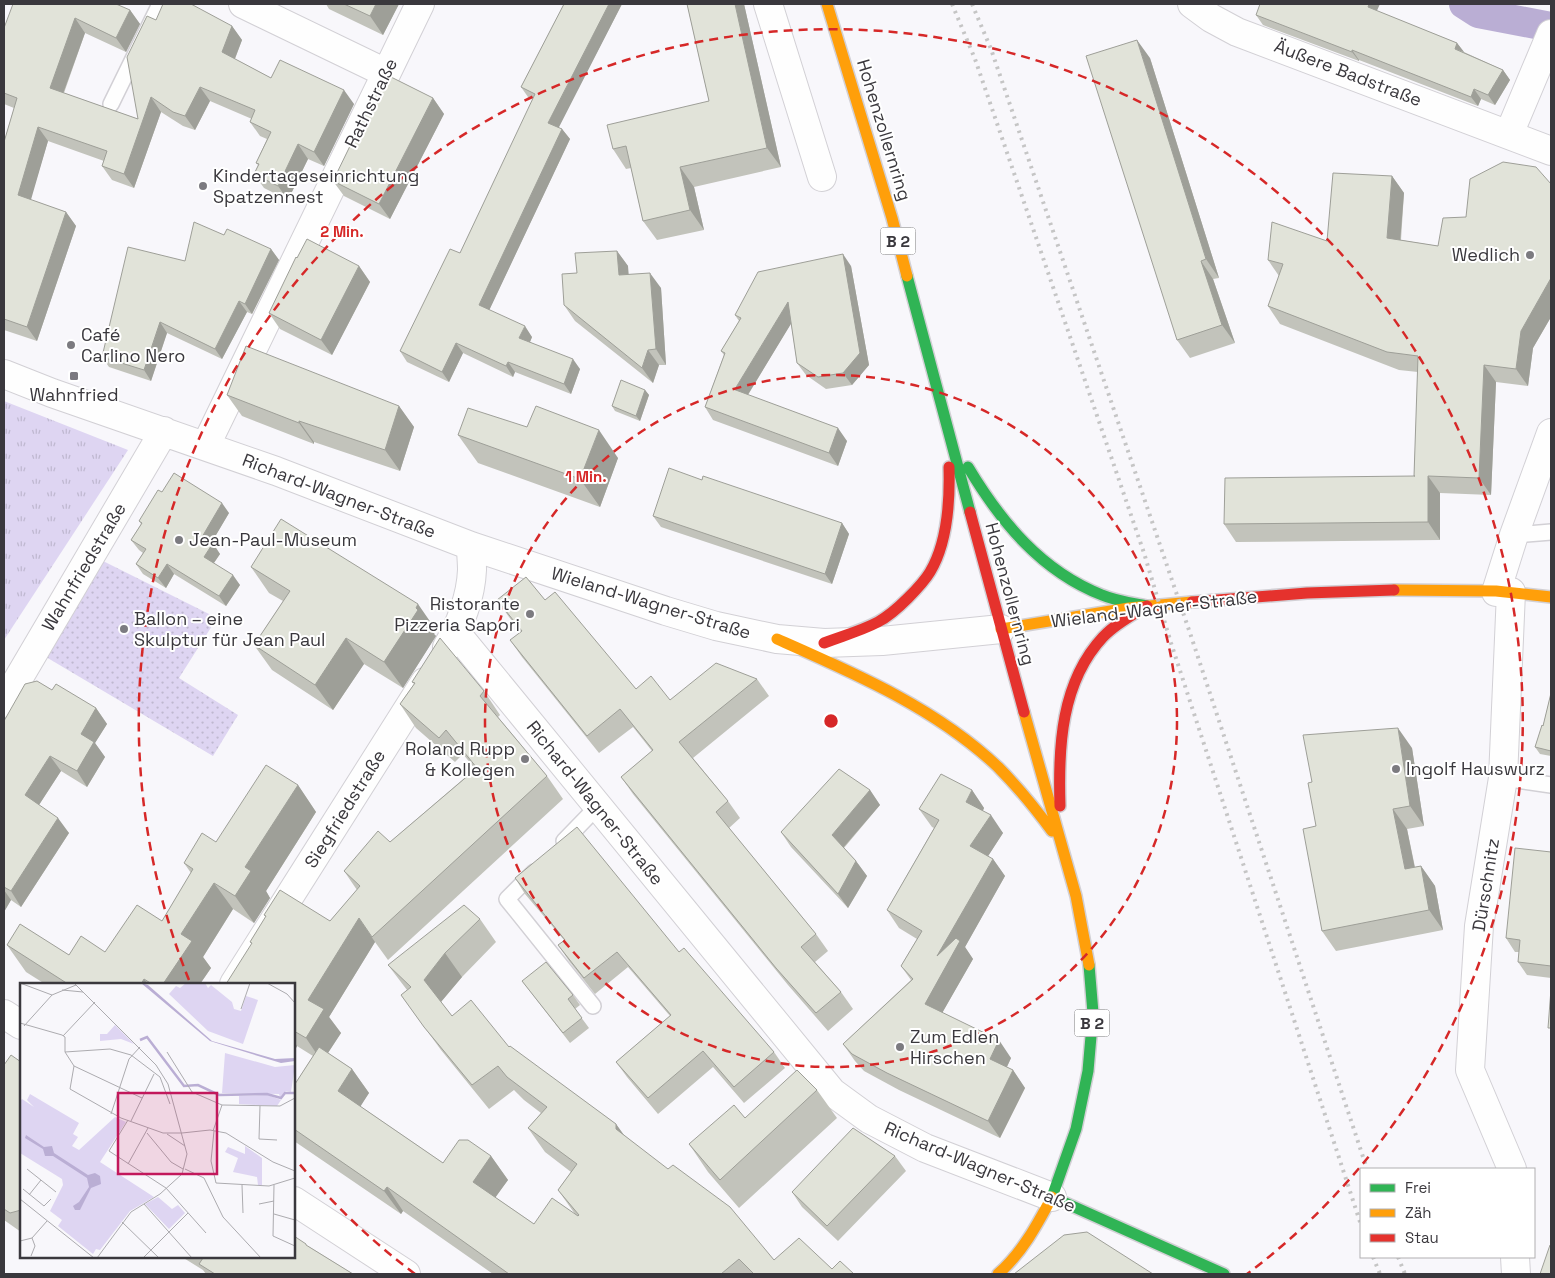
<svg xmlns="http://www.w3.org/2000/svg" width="1555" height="1278" font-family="'Space Grotesk',sans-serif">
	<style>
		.grass { fill: url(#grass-dots) }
		.park { fill: url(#park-tufts) }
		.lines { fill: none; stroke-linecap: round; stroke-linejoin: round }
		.canal { stroke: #baaed4; stroke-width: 30 }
		.lane-casing { stroke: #d2d0d5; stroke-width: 18 }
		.street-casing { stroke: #d2d0d5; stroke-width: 30 }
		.fast-casing { stroke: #d2d0d5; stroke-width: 14 }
		.slow-casing { stroke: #d2d0d5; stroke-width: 14 }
		.jam-casing { stroke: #d2d0d5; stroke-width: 14 }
		.lane { stroke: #fefefe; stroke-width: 15 }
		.street { stroke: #fefefe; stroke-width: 28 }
		.fast { stroke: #30b455; stroke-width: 11 }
		.slow { stroke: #ff9f0a; stroke-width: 11 }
		.jam { stroke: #e5322d; stroke-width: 11 }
		.rail { stroke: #c5c5c5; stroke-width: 4; stroke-dasharray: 2.5 5; stroke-linecap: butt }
		.wall { fill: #c2c3bb }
		.shaded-wall { fill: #9e9f98 }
		.building { fill: #e1e3d9; stroke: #9e9f98 }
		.ring { fill: none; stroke: #d62828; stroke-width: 2.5; stroke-dasharray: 9 6 }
		.poi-dot { fill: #7c7b80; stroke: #fff; stroke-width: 2 }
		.labels { text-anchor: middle; stroke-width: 4; stroke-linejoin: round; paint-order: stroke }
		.shield { fill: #fff; stroke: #757477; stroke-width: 1 }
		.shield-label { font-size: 16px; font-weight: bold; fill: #3a383d }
		.street-label { font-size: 18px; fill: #3a383d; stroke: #fff }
		.poi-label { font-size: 18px; fill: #3a383d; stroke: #fff; text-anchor: start }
		.inset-river { fill: none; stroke: #baaed4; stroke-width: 2.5 }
		.inset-road { fill: none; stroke: #acabaf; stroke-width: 1 }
		.view { fill: #c2185b; fill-opacity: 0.15; stroke: #c2185b; stroke-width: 2.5 }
		.inset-edge { fill: none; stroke: #3a383d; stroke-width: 2.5 }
		.centre { fill: #d62828; stroke: #fff; stroke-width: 2.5 }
		.ring-label { font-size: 15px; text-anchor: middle; font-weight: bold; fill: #d62828; stroke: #fff; stroke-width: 4; stroke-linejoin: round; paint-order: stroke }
	</style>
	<defs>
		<pattern id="grass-dots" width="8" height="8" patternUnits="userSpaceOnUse" patternTransform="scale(1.25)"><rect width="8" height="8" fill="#ded5f2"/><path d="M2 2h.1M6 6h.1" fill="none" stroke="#bfb8d0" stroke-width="1.8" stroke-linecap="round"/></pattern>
		<pattern id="park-tufts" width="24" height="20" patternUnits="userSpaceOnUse" patternTransform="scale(1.25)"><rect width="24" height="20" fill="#ded5f2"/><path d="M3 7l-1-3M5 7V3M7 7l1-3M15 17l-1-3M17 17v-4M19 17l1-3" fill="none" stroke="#bfb8d0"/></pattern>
	</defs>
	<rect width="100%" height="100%" fill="#f8f7fb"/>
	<path class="grass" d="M101,560L217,618L179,678L238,715L213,756L46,657Z"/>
	<path class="park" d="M4,401L128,450L4,640Z"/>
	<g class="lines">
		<path class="canal" d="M1464,4L1478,13L1551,27"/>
		<defs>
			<path id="lane" d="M111,104L160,4
				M1514,535L1551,532
				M1503,778L1551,785
				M564,841L598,806
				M534,872L507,899L593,1006"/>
			<path id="street" d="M243,4L386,73
				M768,4L822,177
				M1192,4L1211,18L1237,32L1551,151
				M1509,134L1551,34
				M4,374L52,393L276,471L471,546L666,611L716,626L777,639L824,643L882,641L1001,629
				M206,445L420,4
				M1496,592L1514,535L1551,433
				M1511,592L1503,778L1479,926L1470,1070L1512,1169
				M456,633L832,1092L869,1119L925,1148L1052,1197
				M447,647C460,626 471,596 472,570C472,562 471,554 471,546
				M4,703L164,431
				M234,984L425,682
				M4,1014L21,1025
				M294,1201L406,1274
				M1515,1257L1516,1274"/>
			<path id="fast" d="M907,276L970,512
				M968,467C1001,522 1041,571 1102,595C1116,601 1132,603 1147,606
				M1089,965L1093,1013L1088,1071L1076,1129L1052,1197L1224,1274"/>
			<path id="slow" d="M827,4L892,218L907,276
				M1394,590L1496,591L1551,597
				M1001,629L1129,608L1192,602
				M777,639C854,673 936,708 998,767C1018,787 1035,808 1052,831
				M1024,712L1076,896L1089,965
				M998,1274C1022,1253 1037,1225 1052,1197"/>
			<path id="jam" d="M970,512L1024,712
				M1192,602L1307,593L1394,590
				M824,643C842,636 861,631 878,622C889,616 899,607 908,598C916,590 924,582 930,572C948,542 950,501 949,467
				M1060,806C1058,747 1061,682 1103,637C1115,624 1132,615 1147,606"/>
		</defs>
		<use href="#lane" class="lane-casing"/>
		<use href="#street" class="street-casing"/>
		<use href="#fast" class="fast-casing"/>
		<use href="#slow" class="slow-casing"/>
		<use href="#jam" class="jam-casing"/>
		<use href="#lane" class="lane"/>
		<use href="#street" class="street"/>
		<use href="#fast" class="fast"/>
		<use href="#slow" class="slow"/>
		<use href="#jam" class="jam"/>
		<path class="rail" d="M952,4L975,59L1144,553L1171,643L1361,1225
			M972,4L991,49L1191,636L1367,1169
			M1373,1257L1380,1274
			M1398,1257L1405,1274"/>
	</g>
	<path class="wall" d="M326,4H399L383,35L329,9Z
		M564,4H622L558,127L562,129L570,139L489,310L532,337L530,342L580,369L571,394L515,372L513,377L463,353L449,382L407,362L400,351L460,253L533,100L528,97L521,87Z
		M687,4H744L781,167L694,187L704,230L657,240L643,221L631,168L626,169L613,149L709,101Z
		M130,10L140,24L126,52L85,33L64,93L138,119L156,20L232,26L242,40L235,59L271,78L354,104L324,166L308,159L288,200L264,188L254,174L258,165L256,163L267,139L260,136L250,122L252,119L210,101L195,130L183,126L161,112L134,188L112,180L102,166L104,161L48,141L30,200L66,212L76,226L37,341L4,330V142L14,108L4,104V28Z
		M1377,11L1457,43L1464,52L1503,70L1510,80L1495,105L1481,99L1478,106L1359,60V61L1263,25L1256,15Z
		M1150,58L1219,278L1213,279L1235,343L1190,358L1177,340Z
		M433,98L444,114L390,219L344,196L333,181Z
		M1392,176L1404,193L1401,240L1438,246L1466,217L1551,184V317L1533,348L1528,386L1496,382L1491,495L1440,493V540L1236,542L1224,524L1414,476L1418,372L1399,370L1280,324L1268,306L1279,276L1268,260L1327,241Z
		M224,235L271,249L279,260L252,314L247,312L222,359L167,333L151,381L109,367L102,357L185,261Z
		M617,251L628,266V274L661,288L666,365H659L653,383L575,321L564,305L577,273Z
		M359,266L370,282L332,355L280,329L269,313Z
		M851,266L869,365L852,385L826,389L806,375L797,363L791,323L748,395L847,441L838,466L713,420L705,407L724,355L721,351L739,321L735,315Z
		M645,390L649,395L640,421L615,411L612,406Z
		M227,395L399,406L414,427L400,471L314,442V444L242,416Z
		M527,427L618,458L600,507L478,463L458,435Z
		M702,480L842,523L849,534L832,584L661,527L653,516Z
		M162,492L229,513L211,543L220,554L214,563L240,585L226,606L174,574L166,588L143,574L136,564L143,553L139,550L131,540L141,524L139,521Z
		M251,567L436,630L434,634L436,636L403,688L364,664L333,710L272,670L254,645L283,601L269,593Z
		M497,600H545L636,689L670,700L757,679L769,696L693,758L728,801L740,818L729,828L816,934L828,951L815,962L841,992L853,1009L828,1031L788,985L633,794L621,777L652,751L633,727L599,753L522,657L510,640L521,632L509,617Z
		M412,682L484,691L500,715L498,717L547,776L563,799L388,960L375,942L329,1017L341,1033L328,1053L352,1069L369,1093L360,1106L443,1163L491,1156L508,1180L495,1197L534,1224L575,1214L558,1190L571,1172L545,1152L528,1128L541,1113L524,1100L514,1090L489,1109L441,1050L401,995L407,990L388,965L480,919L496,942L462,977L441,1002L452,1016L509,1047L616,1124L624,1135L774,1260L832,1269L854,1274H493L403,1211L401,1214L294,1141V1083L295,1084L313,1056L297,1046L294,1052V984L250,942L266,917L264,915L330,921L357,890L344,871L390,842L475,769L463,754L455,762L416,728L400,704L414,684Z
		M52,690L96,708L107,724L95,743L105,757L87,787L61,771L39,805L69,833L21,907L11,900L4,912V721Z
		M1551,693V756L1540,754L1535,747L1543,726Z
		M1412,748L1424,826L1407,829L1415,867L1421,866L1435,886L1443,930L1336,951L1322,931L1316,826L1312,782Z
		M298,785L316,812L266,891L270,898L254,923L233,909L203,957L211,968L200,984H45L26,972L7,945L69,955L105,952L162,921L191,873L184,863L216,842Z
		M870,790L880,805L844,848L856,861L867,876L848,908L791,847L781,832Z
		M972,790L984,808L983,811L1003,833L988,856L993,859L1005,876L965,947L973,959L942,1013L1011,1058L1007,1067L1013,1070L1025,1088L1000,1138L899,1090L864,1071L855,1061L843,1044L911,980L901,966L917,939L899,928L887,910L934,828L932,827L919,809Z
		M1551,852V978L1527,975L1518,962L1519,952H1515L1506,938Z
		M515,878L679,952L774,1052L785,1068L744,1103L713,1067L658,1114L627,1077L616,1062L670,1016L628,967L595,994L569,961L558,945L564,940L525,894Z
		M522,981L573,995L580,1005L575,1009L589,1028L570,1043Z
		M21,1062V1232L4,1220V1065Z
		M817,1090L837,1118L739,1208L708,1172L689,1144L745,1118Z
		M895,1156L906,1171L838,1241L802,1207L792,1192Z
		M308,1246L353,1274H206L203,1270L182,1257H294Z"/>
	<path class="shaded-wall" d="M376,4H399L383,35L370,16Z
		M609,4H622L556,133L548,123Z
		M735,4H744L781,167L767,148Z
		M1369,4H1380L1374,17L1368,7Z
		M130,10L140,24L126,52L116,38Z
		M75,18L85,33L60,102L50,88Z
		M232,26L242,40L232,66L222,52Z
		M1137,40L1150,58L1219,278L1206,259Z
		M1457,43L1464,52L1455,49Z
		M1352,50L1359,60V61L1352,52Z
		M1503,70L1510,80L1495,105L1488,95Z
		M200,87L210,101L195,130L185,116Z
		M1474,89L1481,99L1478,106L1471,97Z
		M344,90L354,104L324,166L314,152Z
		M151,97L161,112L134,188L124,174Z
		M433,98L444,114L390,219L379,204Z
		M38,127L48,141L28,210L18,195Z
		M562,129L570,139L487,315L479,305Z
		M298,144L308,159L288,200L278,186Z
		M680,167L694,187L704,230L690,210Z
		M1392,176L1404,193L1399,255L1387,238Z
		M66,212L76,226L37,341L27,327Z
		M271,249L279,260L252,314L245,304Z
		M617,251L628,266L630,290L619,275Z
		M843,254L851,266L869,365L852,385L843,373Z
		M1201,261L1213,279L1235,343L1222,325Z
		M359,266L370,282L332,355L321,340Z
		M650,273L661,288L666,365L656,349Z
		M1551,278V317L1533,348L1528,386L1516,369L1521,331Z
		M239,301L247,312L222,359L215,349Z
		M788,302L797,314L744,401L735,389Z
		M160,322L167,333L151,381L144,370Z
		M525,326L532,337L527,349L519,338Z
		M456,343L463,353L449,382L442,372Z
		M648,350L659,365L653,383L642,368Z
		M573,359L580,369L571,394L564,384Z
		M508,362L515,372L513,377L506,366Z
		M1484,365L1496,382L1491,495L1479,478Z
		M645,390L649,395L640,421L636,416Z
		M399,406L414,427L400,471L385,450Z
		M299,421L314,442V444L299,423Z
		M838,428L847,441L838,466L829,453Z
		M599,430L618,458L600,507L580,479Z
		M1428,476L1440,493V540L1428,522Z
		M222,503L229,513L209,547L202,537Z
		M842,523L849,534L832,584L825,574Z
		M213,543L220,554L211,567L204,557Z
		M167,564L174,574L166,588L158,578Z
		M233,575L240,585L226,606L219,596Z
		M418,604L436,630L434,634L436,636L403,688L384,662Z
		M346,638L364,664L333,710L315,685Z
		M96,708L107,724L95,743L105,757L87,787L77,771L81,734Z
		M1398,728L1412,748L1424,826L1410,806Z
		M50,756L61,771L35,811L25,795Z
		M298,785L316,812L266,891L270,898L254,923L235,896L245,867Z
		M870,790L880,805L842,849L832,835Z
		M972,790L984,808L978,820L966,802Z
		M1393,809L1407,829L1419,889L1405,869Z
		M991,815L1003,833L983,864L970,846Z
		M58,818L69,833L21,907L11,891Z
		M993,859L1005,876L965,947L973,959L937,1022L925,1004L937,956Z
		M856,861L867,876L848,908L838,894Z
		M1421,866L1435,886L1443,930L1429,910Z
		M214,883L233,909L203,957L211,968L200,984H163L181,934Z
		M4,890L11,900L4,912Z
		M359,918L375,942L329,1017L341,1033L322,1062L306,1038L308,1000Z
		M445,953L462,977L440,1003L424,980Z
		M144,979L148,984H141Z
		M999,1040L1011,1058L1002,1077L990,1059Z
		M294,1041L297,1046L294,1052Z
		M352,1069L369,1093L355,1115L338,1091Z
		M1013,1070L1025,1088L1000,1138L988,1121Z
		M616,1124L633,1148L616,1129Z
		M491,1156L508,1180L490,1205L473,1182Z
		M387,1187L403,1211L401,1214L384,1191Z"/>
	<path class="building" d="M13,4H116L130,10L116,38L75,18L50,88L138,119L127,57L147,16L156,20L163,4H191L232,26L222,52L271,78L280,60L344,90L314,152L298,144L278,186L254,174L259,164L256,163L271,132L250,122L255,110L200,87L185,116L173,112L151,97L124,174L102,166L107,151L38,127L18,195L66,212L27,327L4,319V142L17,98L4,93V28Z
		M344,4H376L370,16Z
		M564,4H609L548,123L562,129L479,305L525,326L519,338L573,359L564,384L508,362L506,366L456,343L442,372L400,351L450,249L460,253L535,94L521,87Z
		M687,4H735L767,148L680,167L690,210L643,221L626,146L613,149L607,125L709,101Z
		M1260,4H1369L1368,7L1457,43L1455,49L1503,70L1488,95L1474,89L1471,97L1352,50V52L1256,15Z
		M1137,40L1206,259L1201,261L1222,325L1177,340L1086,56Z
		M385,74L433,98L379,204L333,181Z
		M1503,162L1536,167L1551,184V278L1521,331L1516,369L1484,365L1479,478L1428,476V522L1224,524L1225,478L1415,476H1414L1418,356L1387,352L1268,306L1283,264L1268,260L1272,222L1327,241L1333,173L1392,176L1387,238L1438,246L1443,218L1466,217L1470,179Z
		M194,222L224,235L227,229L271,249L245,304L239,301L215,349L160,322L144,370L102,357L128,247L185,261Z
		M307,239L359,266L321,340L269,313L296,257L297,258Z
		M617,251L619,275L650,273L656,349L648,350L642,368L564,305L562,274L577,273L575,253Z
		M843,254L860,353L843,373L818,377L797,363L788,302L735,389H733L838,428L829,453L705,407L725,353L721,351L741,318L735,315L758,272Z
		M246,346L399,406L385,450L299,421V423L227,395Z
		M621,380L645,390L636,416L612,406Z
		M536,406L599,430L580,479L458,435L468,408L527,427Z
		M669,468L702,480L703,476L842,523L825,574L653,516Z
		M174,473L222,503L202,537L213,543L204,557L233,575L219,596L167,564L158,578L136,564L146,549L131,540L142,523L139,521L158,490L162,492Z
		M281,519L418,604L416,608L418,610L384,662L346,638L315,685L254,645L290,591L251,567Z
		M526,577L545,600L555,592L636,689L651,676L670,700L716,663L757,679L679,742L728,801L716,812L816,934L801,947L841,992L816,1013L776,968L621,777L653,750L620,709L587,736L510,640L522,631L497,600Z
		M440,638L484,691L480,696L547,776L372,937L359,918L308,1000L324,1009L306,1038L294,1031V984H226L252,943L250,942L266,916L264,915L280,890L330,921L360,886L344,871L378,831L390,842L477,768L446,730L439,738L400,704L415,683L412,682Z
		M37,681L52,690L56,684L96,708L81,734L94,742L77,771L50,756L25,795L58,818L11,891L4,887V721L25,684Z
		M1551,693V751L1535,747L1542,725L1543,726Z
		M1398,728L1410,806L1393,809L1405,869L1421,866L1429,910L1322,931L1303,829L1316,826L1308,783L1312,782L1303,735Z
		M266,765L298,785L245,867L251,871L235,896L214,883L181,934L192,941L163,984H152L144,979L141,984H68L7,945L20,924L69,955L81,936L105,952L137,905L162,921L193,869L184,863L202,833L216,842Z
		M839,769L870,790L832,835L856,861L838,894L781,832Z
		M941,774L972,790L966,802L991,815L970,846L993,859L937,956L956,938L960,941L925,1004L999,1040L990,1059L1013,1070L988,1121L887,1073L852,1054L843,1044L913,979L901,966L922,931L887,910L939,820L919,809Z
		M577,827L679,952L684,948L774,1052L734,1087L703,1051L648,1098L616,1062L671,1015L617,952L584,978L558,945L565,940L515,878Z
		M1515,848L1551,852V966L1518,962L1520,940L1506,938Z
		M464,905L480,919L445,953L424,980L452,1016L471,1000L509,1047L510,1046L616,1124V1129L668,1169L673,1165L730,1207L774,1260L799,1238L832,1269L840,1261L854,1274H754L739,1259L721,1274H509L387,1187L384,1191L294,1129V1083L295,1084L319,1047L352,1069L338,1091L443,1163L459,1140H468L491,1156L473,1182L534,1224L552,1198L578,1216L579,1215L558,1190L577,1164L528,1128L547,1107L507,1077L498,1066L472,1085L424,1027L401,995L411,987L388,965Z
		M546,962L573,995L568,999L582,1018L563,1033L522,981Z
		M1551,989V1028H1548Z
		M11,1055L21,1062V1210L10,1213L4,1209V1065Z
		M797,1070L817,1090L720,1180L689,1144L734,1105L745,1118Z
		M853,1128L895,1156L827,1226L792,1192Z
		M1087,1232L1153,1274H1014L1064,1235Z
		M294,1236L306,1244V1245L353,1274H215L199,1264L203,1258L201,1257H294Z
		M1550,1245H1551V1274H1540Z"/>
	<g class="ring">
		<circle cx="831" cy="721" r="346"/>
		<path d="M415 1274A692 692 0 0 1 297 1161M189 980A692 692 0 1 1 1247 1274"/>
	</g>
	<g class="poi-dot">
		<circle cx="203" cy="186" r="5"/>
		<circle cx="1530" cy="255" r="5"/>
		<circle cx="71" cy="345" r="5"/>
		<rect x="69" y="371" width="10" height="10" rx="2.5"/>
		<circle cx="179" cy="540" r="5"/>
		<circle cx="530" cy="614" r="5"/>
		<circle cx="124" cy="629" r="5"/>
		<circle cx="525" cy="759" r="5"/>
		<circle cx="1396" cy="769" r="5"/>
		<circle cx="900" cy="1047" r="5"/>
	</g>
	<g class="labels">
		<g class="shield">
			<rect x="880.5" y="227.5" width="35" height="27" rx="4"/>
			<rect x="1074.5" y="1009.5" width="35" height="27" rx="4"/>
		</g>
		<g class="shield-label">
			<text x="898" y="247">B 2</text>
			<text x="1092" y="1029">B 2</text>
		</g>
		<g class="street-label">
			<text transform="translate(1348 73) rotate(21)" y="6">Äußere Badstraße</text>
			<text transform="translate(371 103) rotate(-64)" y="6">Rathstraße</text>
			<text transform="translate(884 130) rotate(73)" y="6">Hohenzollernring</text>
			<text transform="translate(339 496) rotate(21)" y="6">Richard-Wagner-Straße</text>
			<text transform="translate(84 567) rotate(-59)" y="6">Wahnfriedstraße</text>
			<text transform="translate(1010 594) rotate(75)" y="6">Hohenzollernring</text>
			<text transform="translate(651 603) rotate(17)" y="6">Wieland-Wagner-Straße</text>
			<text transform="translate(1154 609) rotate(-7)" y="6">Wieland-Wagner-Straße</text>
			<text transform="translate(595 803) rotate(51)" y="6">Richard-Wagner-Straße</text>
			<text transform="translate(345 809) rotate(-58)" y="6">Siegfriedstraße</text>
			<text transform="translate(1486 885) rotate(-81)" y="6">Dürschnitz</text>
			<text transform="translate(980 1167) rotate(23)" y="6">Richard-Wagner-Straße</text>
		</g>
		<g class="poi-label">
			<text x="213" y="182">Kindertageseinrichtung<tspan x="213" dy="21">Spatzennest</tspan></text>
			<text x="1520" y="261" text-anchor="end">Wedlich</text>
			<text x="81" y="341">Café<tspan x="81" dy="21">Carlino Nero</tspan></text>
			<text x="74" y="401" text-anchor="middle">Wahnfried</text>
			<text x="189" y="546">Jean-Paul-Museum</text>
			<text x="520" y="610" text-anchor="end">Ristorante<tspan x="520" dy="21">Pizzeria Sapori</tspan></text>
			<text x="134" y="625">Ballon – eine<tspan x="134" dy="21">Skulptur für Jean Paul</tspan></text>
			<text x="515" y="755" text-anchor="end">Roland Rupp<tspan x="515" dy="21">&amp; Kollegen</tspan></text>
			<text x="1406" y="775">Ingolf Hauswurz</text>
			<text x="910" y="1043">Zum Edlen<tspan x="910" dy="21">Hirschen</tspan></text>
		</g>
	</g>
	<g transform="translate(20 983)">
		<rect width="275" height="275" fill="#f8f7fb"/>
		<path d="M95,42L114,61L101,56L80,58V51H87Z" fill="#ded5f2"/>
		<path d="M10,111L59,140L53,151L58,154L52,163L59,167L95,134L106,139L80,179L134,214L110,228L80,267L76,266L73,271L38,243L42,237L30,228L43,202L42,196L0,170V118L2,116L14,124L7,117ZM248,112L261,117L257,123L219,121V113ZM225,163L242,175V202H238L237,194L213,189L218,175L205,169L208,164L225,171ZM138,214L152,226L158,222L165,230L149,246L125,221Z" fill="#ded5f2"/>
		<path d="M166,0H185L188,5L191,2L212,19L214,26L221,28L226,13L238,17L223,61L188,48L149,11L156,3L160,5ZM205,70L255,84L275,82L271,109L266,108L260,114L259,111L202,110Z" fill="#ded5f2"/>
		<path d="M121,0L128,2L192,58L255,76L275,75V78L261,80L190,58ZM6,152L24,164L32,163L34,170L68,192L75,190L80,193L81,201L71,205L60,227H55L53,223L59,219L69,204L67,195L33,173H25L23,166L5,155Z" fill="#baaed4"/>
		<path class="inset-river" d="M120,57L127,54L164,103L178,102L199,112L247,111L261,115L265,110H275"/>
		<path class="inset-road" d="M0,0L32,12M54,0L136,82L148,101L167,171L162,191L140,211L111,229L77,275M247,0L267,11L275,20M42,7L63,9M221,26L230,0M0,40L42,52L45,54V69M4,43L32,12L56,2M43,53L75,19M45,69L54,83L50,106L101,135L143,150H162M45,69L90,66L111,72L140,94L150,121M147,69L172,109L202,122L260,123L275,115M54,83L122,115M240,123L239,156L257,157M91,131L109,76L120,64M108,137L89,168L146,205L186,250M111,138L134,91M193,148L202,122M194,148L191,178L196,200L249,203L275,195M127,150L151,179L163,186M162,150L190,147L206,150L253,179L275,188M147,151L165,163M108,181L128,145M7,186L36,209M165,186L184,195L203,234L241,275M222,202L223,230M254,202L253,253L275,263M3,206L24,223L31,216M9,212L21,197M0,216L74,275M124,221L172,275M239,221L254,218M254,231L275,237M102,239L139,275M0,258L12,255L27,238M11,273L15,263L12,255M123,275L168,230"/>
		<path class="view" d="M98,110H197V191H98Z"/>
		<rect width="275" height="275" class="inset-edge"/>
	</g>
	<circle cx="831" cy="721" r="8" class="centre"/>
	<g class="ring-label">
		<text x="342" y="237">2 Min.</text>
		<text x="586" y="482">1 Min.</text>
	</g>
	<rect width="1555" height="1278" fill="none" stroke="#3a383d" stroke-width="10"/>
	<rect x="1360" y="1168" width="175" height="90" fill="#ffffff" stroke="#b0afb1"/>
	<rect x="1370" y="1184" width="25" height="8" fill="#30b455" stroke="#b0afb1"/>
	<text x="1405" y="1193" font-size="15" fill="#3a383d">Frei</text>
	<rect x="1370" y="1209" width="25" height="8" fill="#ff9f0a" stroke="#b0afb1"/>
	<text x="1405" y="1218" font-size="15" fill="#3a383d">Zäh</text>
	<rect x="1370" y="1234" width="25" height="8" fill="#e5322d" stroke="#b0afb1"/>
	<text x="1405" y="1243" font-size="15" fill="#3a383d">Stau</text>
</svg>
